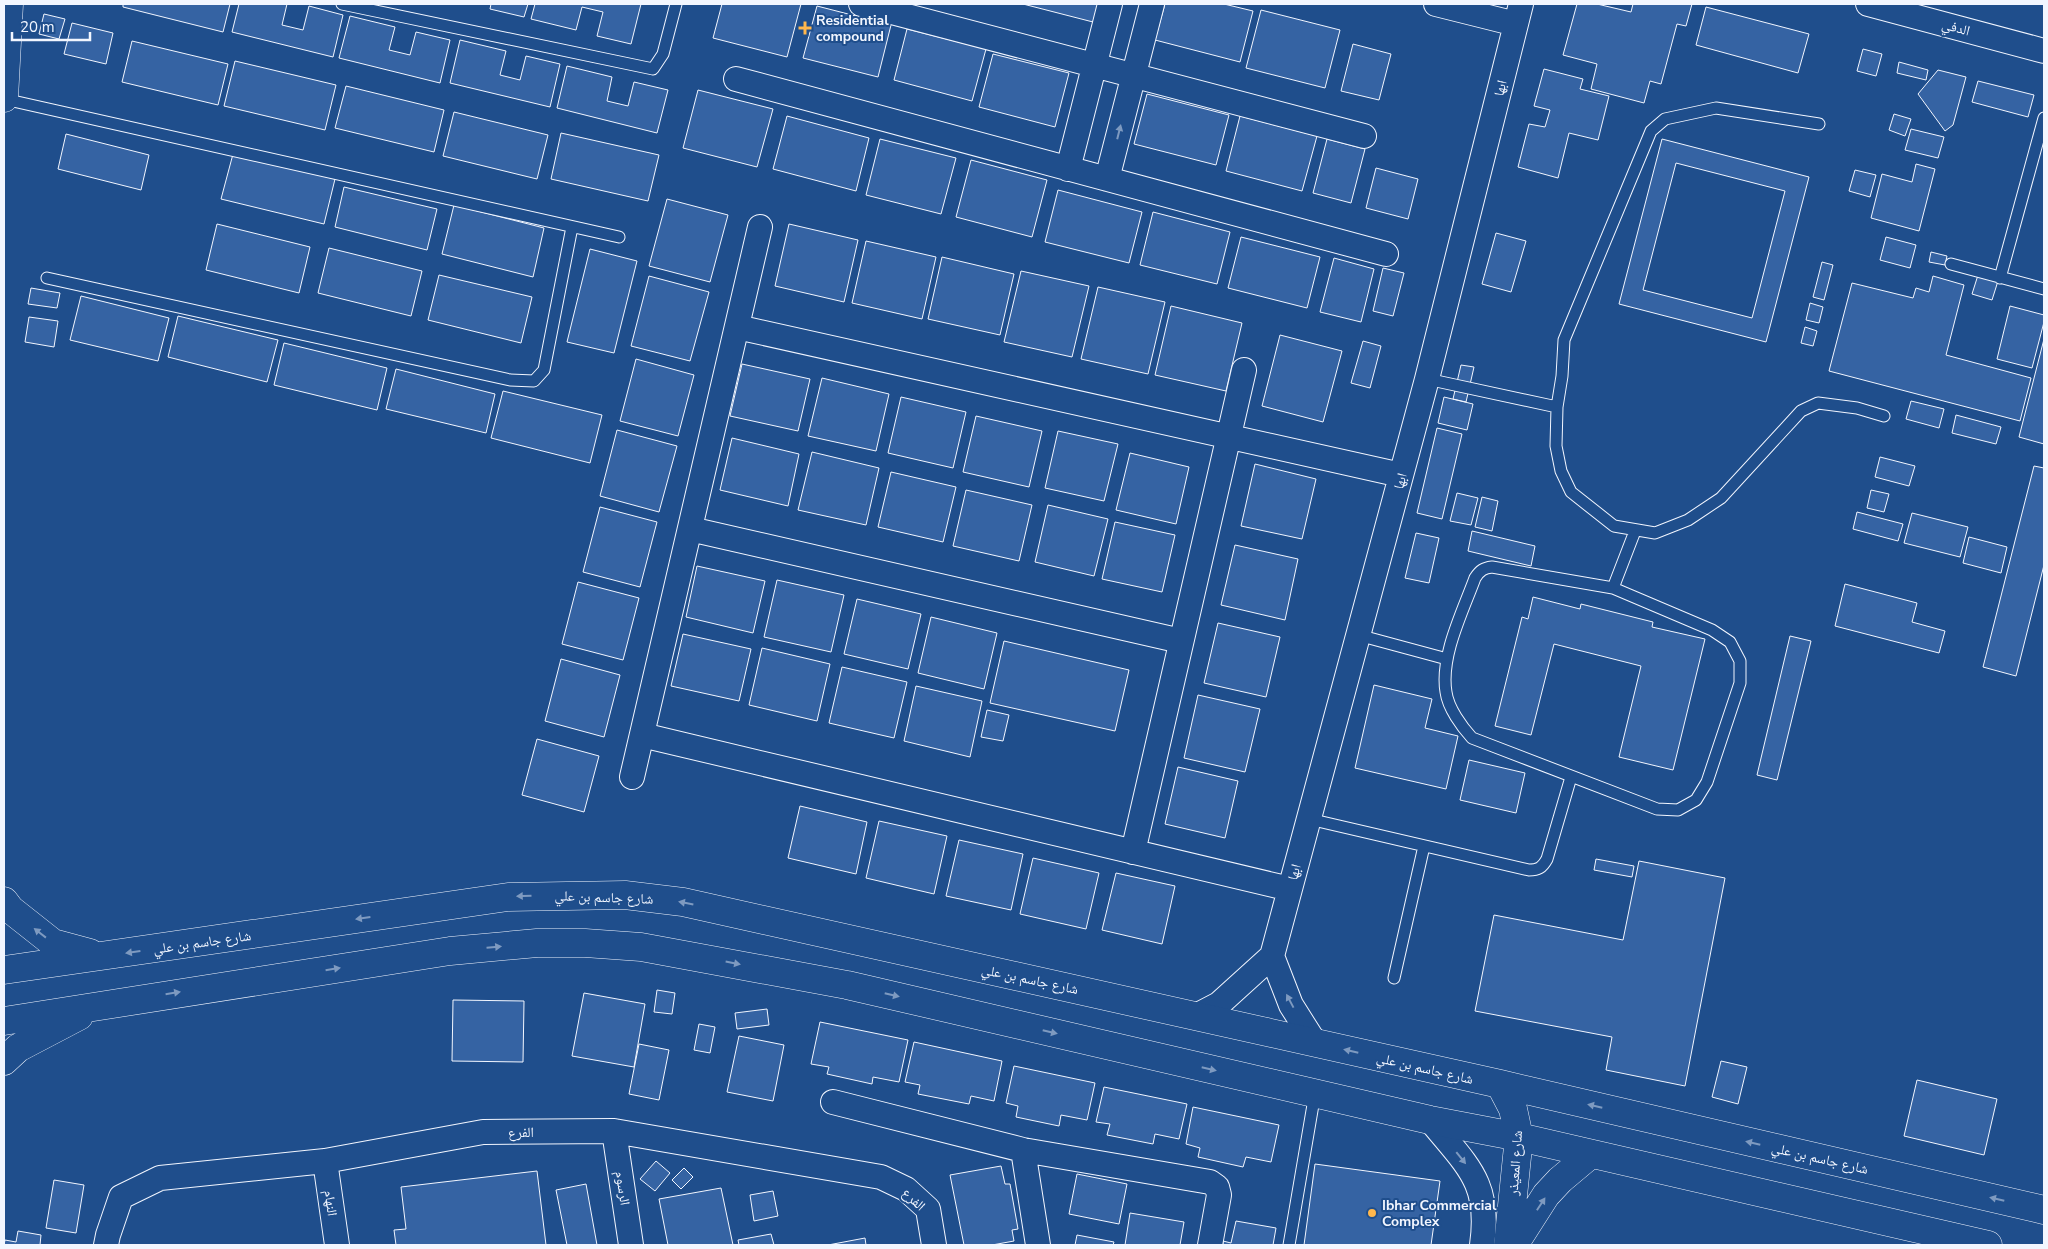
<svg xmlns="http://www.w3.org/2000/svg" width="2048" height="1249" font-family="'Nunito Sans','Noto Naskh Arabic',sans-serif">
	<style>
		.building { fill: #3563a3; stroke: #f2f6ff; fill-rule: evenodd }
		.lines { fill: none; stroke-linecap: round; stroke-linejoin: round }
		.lane-casing { stroke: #f2f6ff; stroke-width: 13 }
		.street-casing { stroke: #f2f6ff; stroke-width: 26 }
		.secondary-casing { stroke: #f2f6ff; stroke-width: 29 }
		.lane { stroke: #1f4e8c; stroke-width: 11 }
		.street { stroke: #1f4e8c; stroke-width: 24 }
		.secondary { stroke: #1f4e8c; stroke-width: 28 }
		.oneway { fill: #7e9ac0 }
		.poi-dot { fill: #ffb74d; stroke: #1f4e8c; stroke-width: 2 }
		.labels { text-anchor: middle; stroke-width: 4; stroke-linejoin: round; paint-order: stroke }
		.poi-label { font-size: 14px; font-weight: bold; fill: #f2f6ff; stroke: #1f4e8c; text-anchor: start }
		.street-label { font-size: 14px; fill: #f2f6ff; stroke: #1f4e8c }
	</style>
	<rect width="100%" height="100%" fill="#1f4e8c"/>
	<path class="building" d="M123,4H230L223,32L123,7Z
		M239,4H287L282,25L303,30L309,6L343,15L333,57L232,32Z
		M491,4H528L524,17L490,9Z
		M535,4H641L631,44L597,36L603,12L582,7L576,30L531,19Z
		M722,4H801L787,57L713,38Z
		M1023,4H1098L1093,22Z
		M1165,4H1224L1253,11L1240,62L1155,40Z
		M1577,4H1597L1631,12L1633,4H1692L1686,26L1677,24L1661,84L1650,81L1644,103L1591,89L1597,64L1563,55Z
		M817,6L891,25L878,77L803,58Z
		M1706,7L1809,34L1798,73L1696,45Z
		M1261,10L1340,30L1325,88L1246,68Z
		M44,14L65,19L59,39L39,34Z
		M350,16L395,27L389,50L410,55L416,32L450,40L440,83L339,58Z
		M72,23L113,33L106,64L64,54Z
		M907,29L986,49L972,101L894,80Z
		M460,40L506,51L500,75L520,80L526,56L560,64L550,107L450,83Z
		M132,41L228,64L218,105L122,82Z
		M1353,44L1391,54L1379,100L1341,91Z
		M1863,49L1882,54L1876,76L1857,71Z
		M993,54L1069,73L1055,127L979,107Z
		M235,61L336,85L325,130L224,106Z
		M1899,62L1928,70L1926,80L1897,73Z
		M567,66L612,77L607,101L628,106L634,82L668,90L657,133L557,108Z
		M1544,69L1583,79L1580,89L1609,96L1598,140L1569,133L1558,178L1518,167L1529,124L1545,127L1550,110L1534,106Z
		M1938,70L1966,77L1953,125L1945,131L1918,94Z
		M1978,81L2034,95L2028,117L1972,102Z
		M346,86L444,110L434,152L335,128Z
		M698,90L773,109L757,167L683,148Z
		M1147,94L1229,115L1216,165L1134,144Z
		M454,112L548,135L537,179L443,156Z
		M1894,114L1911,119L1905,136L1889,130Z
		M787,116L869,138L856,191L773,169Z
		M1240,116L1317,136L1302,191L1226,171Z
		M1911,129L1944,137L1938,158L1905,150Z
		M561,133L659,155L648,201L551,179Z
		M66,134L149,155L141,190L58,169Z
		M880,139L956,158L941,214L866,195Z
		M1327,139L1365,149L1351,203L1313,193Z
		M1662,139L1809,177L1766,342L1619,304ZM1676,163L1785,191L1752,318L1643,290Z
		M233,154L335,179L324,224L221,199Z
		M971,160L1047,180L1032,237L956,217Z
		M1916,164L1935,169L1919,231L1871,218L1882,174L1912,182Z
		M1376,168L1418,179L1408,219L1366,208Z
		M1855,170L1876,175L1870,197L1849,191Z
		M344,187L437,209L427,250L335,227Z
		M1058,190L1142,212L1129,263L1045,242Z
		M667,199L728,215L710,282L649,266Z
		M454,205L544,228L533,277L442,254Z
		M1153,212L1230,232L1217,284L1140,265Z
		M217,224L310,247L299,293L206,270Z
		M789,224L858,240L844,302L775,286Z
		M1496,233L1526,241L1511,292L1482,284Z
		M1241,237L1320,257L1307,308L1228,288Z
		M1886,237L1916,245L1910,268L1880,260Z
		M866,241L936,257L922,319L852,303Z
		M329,248L422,271L411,316L318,293Z
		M590,249L637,261L614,353L567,342Z
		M1931,252L1947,256L1945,265L1929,262Z
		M942,257L1014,274L1000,335L928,319Z
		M1334,258L1374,269L1361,322L1320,312Z
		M1822,262L1833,265L1824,300L1813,297Z
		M1383,268L1404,273L1393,316L1373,311Z
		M1021,271L1089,286L1072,357L1004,342Z
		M439,275L532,297L521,343L428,320Z
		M1978,275L1998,281L1992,300L1972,294Z
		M649,276L709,292L690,361L631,346Z
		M1933,276L1964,285L1946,355L2031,378L2020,421L1829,371L1852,283L1913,298L1916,288L1929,292Z
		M1098,287L1165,302L1148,374L1081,359Z
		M31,288L60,293L57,308L28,304Z
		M81,296L169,318L158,361L70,340Z
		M1810,303L1823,307L1819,323L1806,320Z
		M1171,306L1242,323L1226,391L1155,375Z
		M2010,306L2044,315V322L2032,368L1997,359Z
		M178,316L278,340L267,382L168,357Z
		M29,317L58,321L54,347L25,342Z
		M1805,327L1817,331L1813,346L1801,343Z
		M1280,335L1342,351L1323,422L1262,406Z
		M2044,339V444L2019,437Z
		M1363,341L1381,346L1370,388L1351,383Z
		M284,343L387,368L377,410L274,385Z
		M636,359L694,375L678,436L620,421Z
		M742,364L810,379L798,431L730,416Z
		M1461,365L1474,367L1466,402L1453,399Z
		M396,369L495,394L486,433L386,409Z
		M822,378L889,394L876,451L808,436Z
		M503,391L602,415L590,463L491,438Z
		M901,397L966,412L953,468L888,453Z
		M1444,397L1473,404L1467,430L1438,423Z
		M1911,401L1944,409L1939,428L1906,419Z
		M1956,415L2001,427L1996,444L1952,433Z
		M976,416L1042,431L1029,487L963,472Z
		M1437,428L1462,434L1442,519L1417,513Z
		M617,430L677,446L659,512L600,496Z
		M1058,431L1118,444L1104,501L1045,488Z
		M732,438L799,454L788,506L720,490Z
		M812,452L879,468L866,525L798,510Z
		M1130,453L1189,467L1176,524L1116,510Z
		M1880,457L1915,466L1909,486L1875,477Z
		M1255,464L1316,479L1302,539L1241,526Z
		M2034,466L2044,468V565L2016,676L1983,667Z
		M891,472L956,487L943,542L878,527Z
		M966,490L1032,505L1019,561L953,546Z
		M1871,490L1889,494L1884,512L1867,508Z
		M1457,493L1478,498L1471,525L1450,521Z
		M1482,497L1498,501L1492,531L1475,527Z
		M1048,505L1108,519L1094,576L1035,562Z
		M600,507L657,522L640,587L583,572Z
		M1857,512L1903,524L1898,541L1853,529Z
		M1912,513L1968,527L1960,557L1904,543Z
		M1115,522L1175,535L1162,592L1102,579Z
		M1472,531L1535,546L1531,566L1468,551Z
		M1416,533L1439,538L1429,583L1405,578Z
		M1969,537L2007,547L2001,573L1963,563Z
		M1235,545L1298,559L1285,620L1221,605Z
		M697,566L765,581L753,633L686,617Z
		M777,580L844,595L831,652L764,637Z
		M578,582L639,598L623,660L562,644Z
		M1845,584L1917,603L1912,622L1945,631L1939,653L1835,626Z
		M1533,597L1580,609L1581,604L1653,622L1652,627L1705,639L1673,770L1619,757L1641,666L1554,644L1531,735L1495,726L1522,617L1528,619Z
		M857,599L921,614L908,669L844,654Z
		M931,617L997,633L984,689L918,673Z
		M1218,623L1280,637L1266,697L1204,683Z
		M683,634L751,649L739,701L671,686Z
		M1790,636L1811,641L1777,780L1757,775Z
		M1004,641L1129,670L1115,731L990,703Z
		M762,648L830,664L817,721L749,705Z
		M561,659L620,675L604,737L545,721Z
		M842,667L907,682L894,738L829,723Z
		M1374,685L1432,699L1425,728L1458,736L1446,789L1355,768Z
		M916,686L982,701L970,757L904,741Z
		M1198,695L1260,709L1245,772L1184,758Z
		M987,710L1009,715L1003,741L981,737Z
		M537,739L599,756L584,812L522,795Z
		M1469,760L1525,773L1516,813L1460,800Z
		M1178,767L1238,781L1225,838L1165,824Z
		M800,806L867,822L856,874L788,858Z
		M879,821L947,836L934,894L866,878Z
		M959,840L1023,854L1011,910L946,896Z
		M1033,858L1099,873L1086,929L1020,914Z
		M1596,859L1634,866L1632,877L1594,870Z
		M1639,861L1725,878L1685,1086L1606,1070L1612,1037L1475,1011L1494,915L1623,940Z
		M1116,873L1175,886L1162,944L1102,930Z
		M657,990L675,993L672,1014L654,1012Z
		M584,993L645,1004L634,1067L572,1056Z
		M453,1000L524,1001L523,1062L452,1061Z
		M767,1009L769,1025L737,1029L735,1013Z
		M820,1022L908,1040L899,1082L873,1077L872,1084L827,1074L829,1067L811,1064Z
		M699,1024L715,1027L710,1053L694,1050Z
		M739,1036L784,1045L773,1101L727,1092Z
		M914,1042L1002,1061L994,1101L971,1096L969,1104L918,1094L920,1085L905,1082Z
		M639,1044L669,1050L659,1100L629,1094Z
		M1721,1061L1747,1067L1738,1104L1712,1097Z
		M1014,1066L1095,1083L1087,1120L1061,1115L1059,1126L1016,1117L1018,1106L1006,1103Z
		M1917,1080L1997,1099L1984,1155L1904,1136Z
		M1104,1087L1187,1104L1179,1139L1155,1134L1153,1144L1107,1135L1110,1124L1096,1122Z
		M1193,1107L1279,1125L1271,1162L1246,1157L1243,1167L1198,1157L1200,1148L1186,1144Z
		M656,1161L670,1173L655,1191L640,1179Z
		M1315,1164L1440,1181L1431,1245H1304Z
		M1001,1166L1005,1184H1010L1018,1229L1012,1230L1014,1241L992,1245H964L950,1175Z
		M684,1168L693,1177L681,1189L672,1180Z
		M537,1171L546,1245H396L394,1230L406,1229L401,1187Z
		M1077,1174L1127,1184L1119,1224L1069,1214Z
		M54,1180L84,1185L76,1233L46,1228Z
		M586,1184L597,1245H567L556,1190Z
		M721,1188L733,1245H668L659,1199Z
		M773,1191L778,1216L754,1221L750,1195Z
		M1130,1213L1184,1222L1180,1245H1125Z
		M1236,1221L1276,1228L1273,1245H1223V1241L1231,1243Z
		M18,1231L41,1235L40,1245H4L5,1240L16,1242Z
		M771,1234L774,1245H739L738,1240Z
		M1077,1235L1114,1242L1113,1245H1075Z
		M865,1238L866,1245H828Z"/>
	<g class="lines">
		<defs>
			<path id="lane" d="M342,4L653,69L663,54L676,4
				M4,99L619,237
				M1819,124L1716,108L1665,119L1651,131L1564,340L1562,376L1557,407L1556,446L1561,471L1571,492L1614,526L1655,533L1688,520L1721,498L1801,411L1818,403L1857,408L1884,416
				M1951,264L2044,289
				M47,278L510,380L534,381L544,370L572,227
				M2000,278L2044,118
				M1427,379L1557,407
				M1492,567L1613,588L1712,630L1730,642L1740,661V683L1707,782L1696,800L1678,810L1657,809L1472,738C1462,727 1448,708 1446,692C1440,656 1463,611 1475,578C1480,570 1484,568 1492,567Z
				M1613,588L1635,531
				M1358,635L1447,659
				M1309,819L1529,870C1538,870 1542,868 1547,859L1571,777
				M1394,978L1424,846
				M1289,1245L1315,1093"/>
			<path id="street" d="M861,4L1364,136
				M1436,4L1516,24
				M1868,4L2044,51
				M736,79L1386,254
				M1068,169L1110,4
				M1107,179L1152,4
				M737,327L1401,475
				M690,529L1181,641
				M642,735L1290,889
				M632,777L760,227
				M1133,852L1244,370
				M1272,956L1291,1005L1315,1043
				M1196,1016L1219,1004L1272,956L1427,379L1521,4
				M833,1102L1023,1150L1210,1182L1217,1187L1219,1195L1210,1245
				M1430,1120C1467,1166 1491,1182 1482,1245
				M614,1131L631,1245
				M1023,1150L1038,1245
				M325,1161L337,1245
				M106,1245L108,1235L121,1197L160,1178L325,1161L483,1132L614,1131L881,1177L906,1189L928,1209L934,1245"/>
			<path id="secondary" d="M4,98L9,4
				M4,901L10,909L53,943L90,953
				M4,970L508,897L625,895L683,902L1500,1084L2044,1210
				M4,1021L450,951L537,943H585L641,947L847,985L1430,1120L1519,1137L1988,1245
				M4,1061L18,1048L79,1016
				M1500,1084L1513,1109L1519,1137L1508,1245
				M1514,1245L1546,1195L1560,1180L1591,1154"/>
		</defs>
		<use href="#lane" class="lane-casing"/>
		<use href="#street" class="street-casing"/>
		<use href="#secondary" class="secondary-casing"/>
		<use href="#lane" class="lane"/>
		<use href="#street" class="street"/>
		<use href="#secondary" class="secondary"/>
	</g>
	<defs><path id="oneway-solid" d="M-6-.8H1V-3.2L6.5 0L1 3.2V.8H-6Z" transform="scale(1.25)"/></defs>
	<g class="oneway">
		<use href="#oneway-solid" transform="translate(1119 132) rotate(-76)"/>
		<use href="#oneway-solid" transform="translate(524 896) rotate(178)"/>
		<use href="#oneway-solid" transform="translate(686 903) rotate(-169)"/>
		<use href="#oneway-solid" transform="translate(363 918) rotate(172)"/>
		<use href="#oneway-solid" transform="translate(40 933) rotate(-142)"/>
		<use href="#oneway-solid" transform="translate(494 947) rotate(-5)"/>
		<use href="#oneway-solid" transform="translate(133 952) rotate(172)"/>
		<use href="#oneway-solid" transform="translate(733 963) rotate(11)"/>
		<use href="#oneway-solid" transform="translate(333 969) rotate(-9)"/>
		<use href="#oneway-solid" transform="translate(173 993) rotate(-9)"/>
		<use href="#oneway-solid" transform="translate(892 995) rotate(13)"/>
		<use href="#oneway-solid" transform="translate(1290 1001) rotate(-118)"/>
		<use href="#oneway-solid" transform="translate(1050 1032) rotate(13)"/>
		<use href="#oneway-solid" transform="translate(1351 1051) rotate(-167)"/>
		<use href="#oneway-solid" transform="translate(1209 1069) rotate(13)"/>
		<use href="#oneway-solid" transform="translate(1595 1106) rotate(-167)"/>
		<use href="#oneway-solid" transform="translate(1753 1143) rotate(-167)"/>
		<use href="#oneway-solid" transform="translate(1461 1158) rotate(51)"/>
		<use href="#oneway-solid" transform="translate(1997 1199) rotate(-167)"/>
		<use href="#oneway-solid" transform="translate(1541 1204) rotate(-57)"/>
	</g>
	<g class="poi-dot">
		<path d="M802.5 20.5h5v5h5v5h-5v5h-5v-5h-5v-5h5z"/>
		<circle cx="1372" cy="1213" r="5"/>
	</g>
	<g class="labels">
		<g class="poi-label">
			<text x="816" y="25">Residential<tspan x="816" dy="16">compound</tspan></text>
			<text x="1382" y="1210">Ibhar Commercial<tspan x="1382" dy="16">Complex</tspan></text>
		</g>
		<g class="street-label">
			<text transform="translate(1956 27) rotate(15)" y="5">الدفي</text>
			<text transform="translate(1500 88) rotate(-76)" y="5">ابها</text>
			<text transform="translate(1400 481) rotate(-75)" y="5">ابها</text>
			<text transform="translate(1294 872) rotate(-75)" y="5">ابها</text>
			<text transform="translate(604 897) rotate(2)" y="5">شارع جاسم بن علي</text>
			<text transform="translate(202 942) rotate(-8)" y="5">شارع جاسم بن علي</text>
			<text transform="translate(1030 979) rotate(12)" y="5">شارع جاسم بن علي</text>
			<text transform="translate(1425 1068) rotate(13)" y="5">شارع جاسم بن علي</text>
			<text x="521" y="1137">الفرع</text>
			<text transform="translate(1820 1158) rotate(13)" y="5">شارع جاسم بن علي</text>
			<text transform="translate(1515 1163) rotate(-86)" y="5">شارع المعيذر</text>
			<text transform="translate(623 1188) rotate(81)" y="5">الرسوم</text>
			<text transform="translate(914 1199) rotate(43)" y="5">الفرع</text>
			<text transform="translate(331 1203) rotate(82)" y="5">النهام</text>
		</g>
	</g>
	<rect width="2048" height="1249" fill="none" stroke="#f2f6ff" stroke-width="10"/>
	<path d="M12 32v8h78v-8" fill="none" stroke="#f2f6ff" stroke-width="2.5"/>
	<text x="20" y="32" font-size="15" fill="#f2f6ff" stroke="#1f4e8c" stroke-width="4" paint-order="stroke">20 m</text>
</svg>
